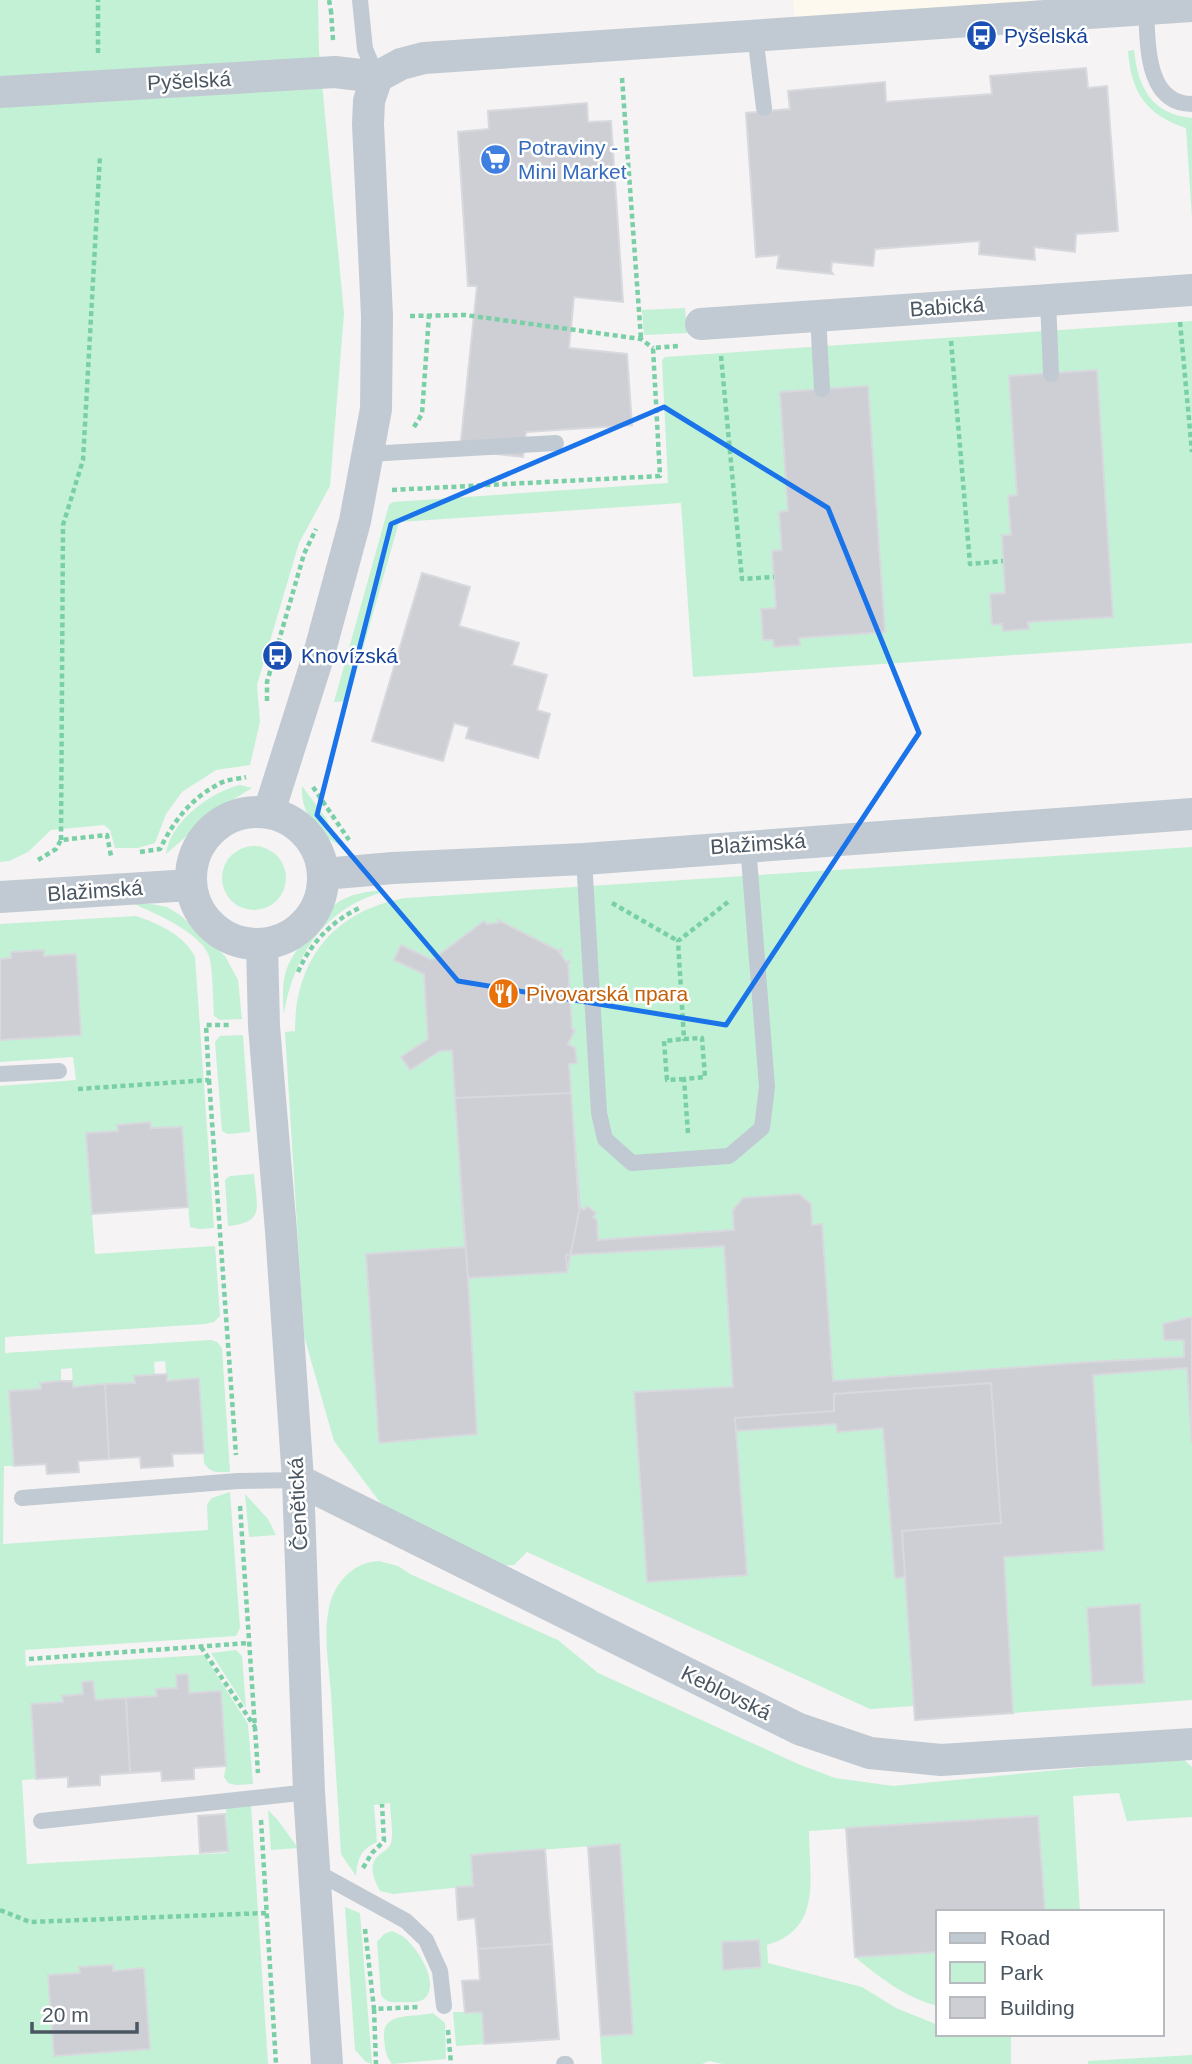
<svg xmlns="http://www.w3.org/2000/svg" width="1192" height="2064" font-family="Helvetica,sans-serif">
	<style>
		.commercial { fill: #fdf9ef }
		.green { fill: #c3f1d5; fill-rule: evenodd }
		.building { fill: #cdcfd5; stroke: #d7d9de; stroke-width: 2 }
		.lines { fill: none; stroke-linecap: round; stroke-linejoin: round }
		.path { stroke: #7ad0a6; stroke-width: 4.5; stroke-dasharray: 5 3.5; stroke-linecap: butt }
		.lane { stroke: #c1cad2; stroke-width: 16 }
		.street { stroke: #c1cad2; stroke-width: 32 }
		.marked { fill: none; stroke: #1a73e8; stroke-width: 5; stroke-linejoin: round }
		.labels { text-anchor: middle; stroke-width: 5; stroke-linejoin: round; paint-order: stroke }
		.transit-label { font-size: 21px; fill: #164399; stroke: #fff; text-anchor: start }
		.street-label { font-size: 21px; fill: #4a5661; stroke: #fff }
		.shop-label { font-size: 21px; fill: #366cbe; stroke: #fff; text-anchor: start }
		.food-label { font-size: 21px; fill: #c56008; stroke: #fff; text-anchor: start }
	</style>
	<rect width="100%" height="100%" fill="#f5f3f3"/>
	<path class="commercial" d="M793,0H1192L797,46Z"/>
	<path class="green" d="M0,0H318L319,52L344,313L330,486L299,543L257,685L260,722L250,765L216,770L182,792L166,814L155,843L138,848H115L110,830L104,825L51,830L28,852L9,861L0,862Z
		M1134,50C1138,87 1151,114 1192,118V218L1186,128C1146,115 1131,92 1128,51Z
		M685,308L687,333L644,335L642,310Z
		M1192,321V643L693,677L681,503L399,522L348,701L334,702L389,505L393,502L668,483L662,360L665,357ZM1097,370L1113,616L1028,622V629L1003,631L1002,624H992L990,594L1005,593L1002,536L1011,535L1008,496L1017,495L1009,376ZM867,386L885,632L799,638V645L774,647L773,640H763L761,610L776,608L782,550L779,512L788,511L780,392Z
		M240,785L252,788L219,808L166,854C170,822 210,792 240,785Z
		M302,786L325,817L342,847C319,834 300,814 302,786Z
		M222 878a32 32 0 1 1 64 0a32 32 0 1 1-64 0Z
		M1192,847V1317L1163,1324L1164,1340H1184V1357L1089,1362L833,1381L822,1224L812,1225L811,1204L799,1194L743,1198L733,1210L734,1230L598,1240L597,1221L587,1206L584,1210L579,1207L569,1064L577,1063L575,1048L568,1044L575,1030L572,1029L568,964L570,963L566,962L560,953L561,950L559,951L501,923L500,920L498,923L487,924L485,922L432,960L401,945L394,960L424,974L428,1039L401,1058L410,1070L440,1051L452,1050L465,1247L366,1255L379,1443L477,1434L468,1278L567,1272L566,1255L724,1246L733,1387L634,1393L647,1581L747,1574L736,1431L836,1424L837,1432L883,1428L895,1578L905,1577L914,1706L870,1709L527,1552L514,1565L488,1566L385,1509L334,1441L304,1336L285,1032L295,1031C295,959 334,911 405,898Z
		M383,890V892C324,908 293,957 284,1014C280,972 287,960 314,929C320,923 325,914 331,908C346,894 364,892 383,890Z
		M134,904H151L167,907L180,915L225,956L238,980L242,1019L220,1020L214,1016C213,1000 213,969 209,956C201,933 155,913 134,904Z
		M136,916C158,923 185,936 195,957L214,1228L199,1229L190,1227L182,1127L151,1128L150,1122L118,1124V1131L86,1134L95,1254L215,1246L220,1316L214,1322L205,1324L5,1337V1353L211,1340L217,1342L222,1348L230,1472C218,1472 211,1474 204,1463L198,1378L167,1381L165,1361L154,1362L155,1375L135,1383L73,1387L72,1368L61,1369V1381L41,1383V1389L9,1392L14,1466H4L3,1544L208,1530L207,1504L212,1498L230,1492L240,1628L236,1636L25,1650L26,1666L204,1655L248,1724L253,1784L236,1785L228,1783L224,1777L226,1766L189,1693L176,1675L177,1688L157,1689V1696L95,1700L93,1681L83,1682V1694L63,1696V1702L31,1705L36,1779L22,1780L27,1864L227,1853L226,1806L251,1805L268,2064H0V1086L76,1080L73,1057L0,1062V1040L81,1034L76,954L44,956L43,950L11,952V958L0,959V924ZM112,1965L113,1971L144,1969L150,2049L54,2056L80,1973L79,1967Z
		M243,1035L250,1132L228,1134L222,1131L215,1042L220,1036Z
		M254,1174C256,1206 267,1222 228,1226L225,1180L230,1176Z
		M1187,1368L1192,1445V1700L1013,1713L1004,1557L1104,1550L1093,1375ZM1139,1604L1143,1683L1092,1686L1087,1608Z
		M245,1494L268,1519L276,1535L249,1537Z
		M379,1561L398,1566L410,1574L558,1640L598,1673L798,1764L835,1778L893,1786L1182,1758L1192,1767V1817L1127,1821L1119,1793L1073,1796L1080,1912H1045L1038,1816L809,1831C809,1878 823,1928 767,1945L768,1963L862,1987L896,2008L938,2025V2034H1011V2064H723L709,2061L702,2064H602L600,2036L632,2034L620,1844L471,1855L473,1886L393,1894L380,1891C374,1879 367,1866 379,1855C384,1851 389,1849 391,1843C394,1832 390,1815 390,1803L374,1805L377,1842C360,1850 358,1858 356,1876L341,1854C338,1801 334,1747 331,1694C329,1666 323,1636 329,1608C334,1583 353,1562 379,1561ZM759,1940L761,1967L724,1970L722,1942Z
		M236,1650L242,1656L246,1708L211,1653Z
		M268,1810L277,1819L298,1848L271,1850Z
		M345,1907L360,1913L372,2064L366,2062L355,2050Z
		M392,1931C396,1933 402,1935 406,1939C418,1950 439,1981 426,1997C421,2004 407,2002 400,2002C391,2003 386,2002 381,1995L377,1942L384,1934Z
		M938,1952V2006C906,1998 880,1978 855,1957Z
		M453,2012H482L484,2044L456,2046Z
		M433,2013L445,2023L446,2059L392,2064C385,2055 385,2048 384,2037C382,2011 414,2018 433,2013Z
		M1192,2055V2064H1088V2061Z"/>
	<path class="building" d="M1086,68L1088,88L1107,86L1118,231L1076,234L1075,252L1034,247L1035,260L979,254L980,241L875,249L873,266L832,262L831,271L833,274L777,268L779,255L756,257L746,113L790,109L788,91L885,82L886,102L992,94L990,76Z
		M587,103L588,122L611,121L623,302L574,297L569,348L627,354L632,425L526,432L523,457L460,450L477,286H468L458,132L489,129L488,111Z
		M1097,370L1113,617L1028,622L1029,629L1003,631L1002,624L992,625L990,594L1005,593L1002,535H1011L1008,496L1017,495L1009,376Z
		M868,386L885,632L799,638L800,645L774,647L773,640H763L761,609L776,608L772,551L782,550L779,512L788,511L780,392Z
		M422,573L470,587L459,626L519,643L512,665L547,675L537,710L550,714L538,758L466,738L469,727L454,723L443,761L372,741Z
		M498,920L559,951L561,949L562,951L560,953L566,962L569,961L570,963L568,964L572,1029L575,1030L568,1044L575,1048L577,1063L569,1064L579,1207L584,1210L587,1206L596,1213L593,1217L597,1220L598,1240L734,1230L733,1210L743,1198L799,1194L811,1204L812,1225L822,1224L833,1381L1089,1362L1184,1357V1340H1164L1163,1324L1192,1317V1443L1187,1368L1093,1375L1104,1550L1004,1557L1013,1713L915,1720L905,1577L902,1531L1001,1523L991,1383L834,1394V1411L735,1418L747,1575L647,1582L634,1392L733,1387L724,1246L566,1255L567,1272L468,1278L477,1434L379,1443L366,1254L465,1247L452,1050L440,1051L410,1070L401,1057L428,1039L424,974L394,960L401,945L432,960L484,921L487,924L498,923Z
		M44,950V956L76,954L81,1035L0,1040V959L11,958V952Z
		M571,1093L580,1207L567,1272L468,1278L455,1098Z
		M150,1122L151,1128L182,1127L188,1207L92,1214L86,1133L118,1131L117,1125Z
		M167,1374V1381L199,1378L204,1453L172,1454L173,1466L141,1468L140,1457L109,1459L105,1384L135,1383L134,1376Z
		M61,1381H72L73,1387L105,1384L109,1459L78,1461L79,1472L47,1474L46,1464L14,1466L9,1391L41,1389L40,1383Z
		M991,1383L1001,1523L902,1531L905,1577L895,1578L883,1428L837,1432L836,1424L736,1431L735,1418L834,1411V1394Z
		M1140,1604L1144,1683L1092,1686L1087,1608Z
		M188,1674L189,1693L221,1691L226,1766L194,1768V1779L162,1781L161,1771L130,1773L126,1698L157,1696L156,1689L177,1688L176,1675Z
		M93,1681L95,1700L126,1698L130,1773L100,1775V1785L68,1787V1777L36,1779L31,1704L63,1702L62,1696L83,1694L82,1682Z
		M225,1814L228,1851L200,1853L198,1816Z
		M1038,1816L1045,1912H938V1952L855,1957L846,1828Z
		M620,1844L633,2034L601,2036L588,1847Z
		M545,1849L552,1944L478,1949L475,1918L458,1920L456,1887L473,1886L471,1855Z
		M759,1940L761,1967L723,1970L722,1942Z
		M552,1944L559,2039L484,2044L482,2012L465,2013L462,1981L480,1980L478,1949Z
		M113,1965V1971L144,1968L150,2049L54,2056L48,1975L80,1973L79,1967Z"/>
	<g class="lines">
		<path class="path" d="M329,0L331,11
			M333,40L331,11H335
			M98,53V0
			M622,78L641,339
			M410,316L465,315L568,329L641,339L653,348
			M1180,322L1192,452
			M951,341L970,564L1003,561
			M721,356L742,579L774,577
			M414,427L422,414L429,315
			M392,490L660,476L653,348L678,346
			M267,701V682L304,554L316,529
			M313,787L349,840
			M61,840L63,525L83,460L100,156
			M140,852L160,849C173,822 191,798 219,784C227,779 238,779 246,777
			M38,860L56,849L61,840L107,835L111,856
			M612,903L678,941
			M298,972C311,942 332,921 361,907
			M684,1079L667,1080L664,1041L684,1039
			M209,1080L236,1455
			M78,1089L209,1080L206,1025H231
			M688,1133L684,1079L705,1077L702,1038L684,1039L678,941L728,902
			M240,1506L258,1773
			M201,1647L255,1727
			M29,1659L249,1643
			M261,1820L276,2064
			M363,1868L372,1853L384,1841L382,1804
			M0,1910L30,1922L266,1913
			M365,1929L374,2009L418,2007
			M374,2009L376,2064
			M448,2030L451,2064"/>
		<path class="lane" d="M360,0L365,49L377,77
			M1146,9C1148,42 1145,104 1192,104
			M755,35L764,108
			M1048,300L1051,374
			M818,316L822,389
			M368,454L556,443
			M584,859L599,1113L605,1139L632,1163L729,1156L762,1128L767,1087L748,845
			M0,1074L59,1071
			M22,1498L238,1481L298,1480
			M41,1821L309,1792
			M313,1870L406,1921L426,1940L440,1971L444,2006
			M564,2064H566"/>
		<path class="street" d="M0,92L335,72L377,77L401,64L424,58L1192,6
			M701,324L1192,290
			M191 878a66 66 0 1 1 132 0a66 66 0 1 1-132 0Z
			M269,812L319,654L355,521L376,409L377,316L368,124L369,101L377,77
			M324,874L393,868L584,859L1192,814
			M0,897L190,885
			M262,945L264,1026L281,1231L298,1480L309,1792L327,2064
			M298,1480L799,1729L870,1753L941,1760L1192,1744"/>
	</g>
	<path class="marked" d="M664,407L828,508L919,733L726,1025L458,981L317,815L391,524Z"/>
	<defs>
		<symbol id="bus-disc" viewBox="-11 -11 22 22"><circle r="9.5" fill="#1a4fb4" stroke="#fff"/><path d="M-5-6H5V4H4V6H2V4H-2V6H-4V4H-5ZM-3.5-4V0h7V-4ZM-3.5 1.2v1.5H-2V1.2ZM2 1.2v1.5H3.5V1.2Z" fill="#fff"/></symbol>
		<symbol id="supermarket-disc" viewBox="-11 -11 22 22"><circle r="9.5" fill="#3f7fe0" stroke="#fff"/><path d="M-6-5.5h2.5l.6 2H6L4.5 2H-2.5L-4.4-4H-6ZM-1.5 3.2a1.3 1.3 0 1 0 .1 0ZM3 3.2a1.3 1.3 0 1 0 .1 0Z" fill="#fff"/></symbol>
		<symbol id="restaurant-disc" viewBox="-11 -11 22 22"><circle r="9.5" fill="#e8710a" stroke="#fff"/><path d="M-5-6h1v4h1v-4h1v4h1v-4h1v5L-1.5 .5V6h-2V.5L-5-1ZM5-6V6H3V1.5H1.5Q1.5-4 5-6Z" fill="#fff"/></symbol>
	</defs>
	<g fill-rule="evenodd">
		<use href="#bus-disc" x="964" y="18" width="35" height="35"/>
		<use href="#supermarket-disc" x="478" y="142" width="35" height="35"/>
		<use href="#bus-disc" x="260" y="638" width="35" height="35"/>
		<use href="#restaurant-disc" x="486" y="976" width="35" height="35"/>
	</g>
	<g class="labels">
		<g class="transit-label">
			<text x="1004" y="43">Pyšelská</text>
			<text x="301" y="663">Knovízská</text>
		</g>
		<g class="street-label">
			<text transform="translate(189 81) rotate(-3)" y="7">Pyšelská</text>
			<text transform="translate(947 307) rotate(-4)" y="7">Babická</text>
			<text transform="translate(758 844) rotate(-4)" y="7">Blažimská</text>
			<text transform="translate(95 891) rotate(-4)" y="7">Blažimská</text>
			<text transform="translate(298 1504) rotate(-93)" y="7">Čenětická</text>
			<text transform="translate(726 1693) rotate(26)" y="7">Keblovská</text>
		</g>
		<g class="shop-label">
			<text x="518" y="155">Potraviny -<tspan x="518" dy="24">Mini Market</tspan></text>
		</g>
		<g class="food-label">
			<text x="526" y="1001">Pivovarská прага</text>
		</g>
	</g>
	<rect x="936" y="1910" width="228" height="126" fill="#ffffff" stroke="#b7bbc0" stroke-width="2"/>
	<rect x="950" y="1933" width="35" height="10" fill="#c1cad2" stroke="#b7bbc0" stroke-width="2"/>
	<text x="1000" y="1945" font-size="21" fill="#4a5661">Road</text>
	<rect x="950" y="1962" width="35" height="21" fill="#c3f1d5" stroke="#b7bbc0" stroke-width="2"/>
	<text x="1000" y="1980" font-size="21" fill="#4a5661">Park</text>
	<rect x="950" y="1997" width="35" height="21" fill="#cdcfd5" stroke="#b7bbc0" stroke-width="2"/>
	<text x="1000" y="2015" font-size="21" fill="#4a5661">Building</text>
	<path d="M32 2022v10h105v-10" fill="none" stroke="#4a5661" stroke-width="3.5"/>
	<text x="42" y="2022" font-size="21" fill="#4a5661" stroke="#ffffff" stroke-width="5" paint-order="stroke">20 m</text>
</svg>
